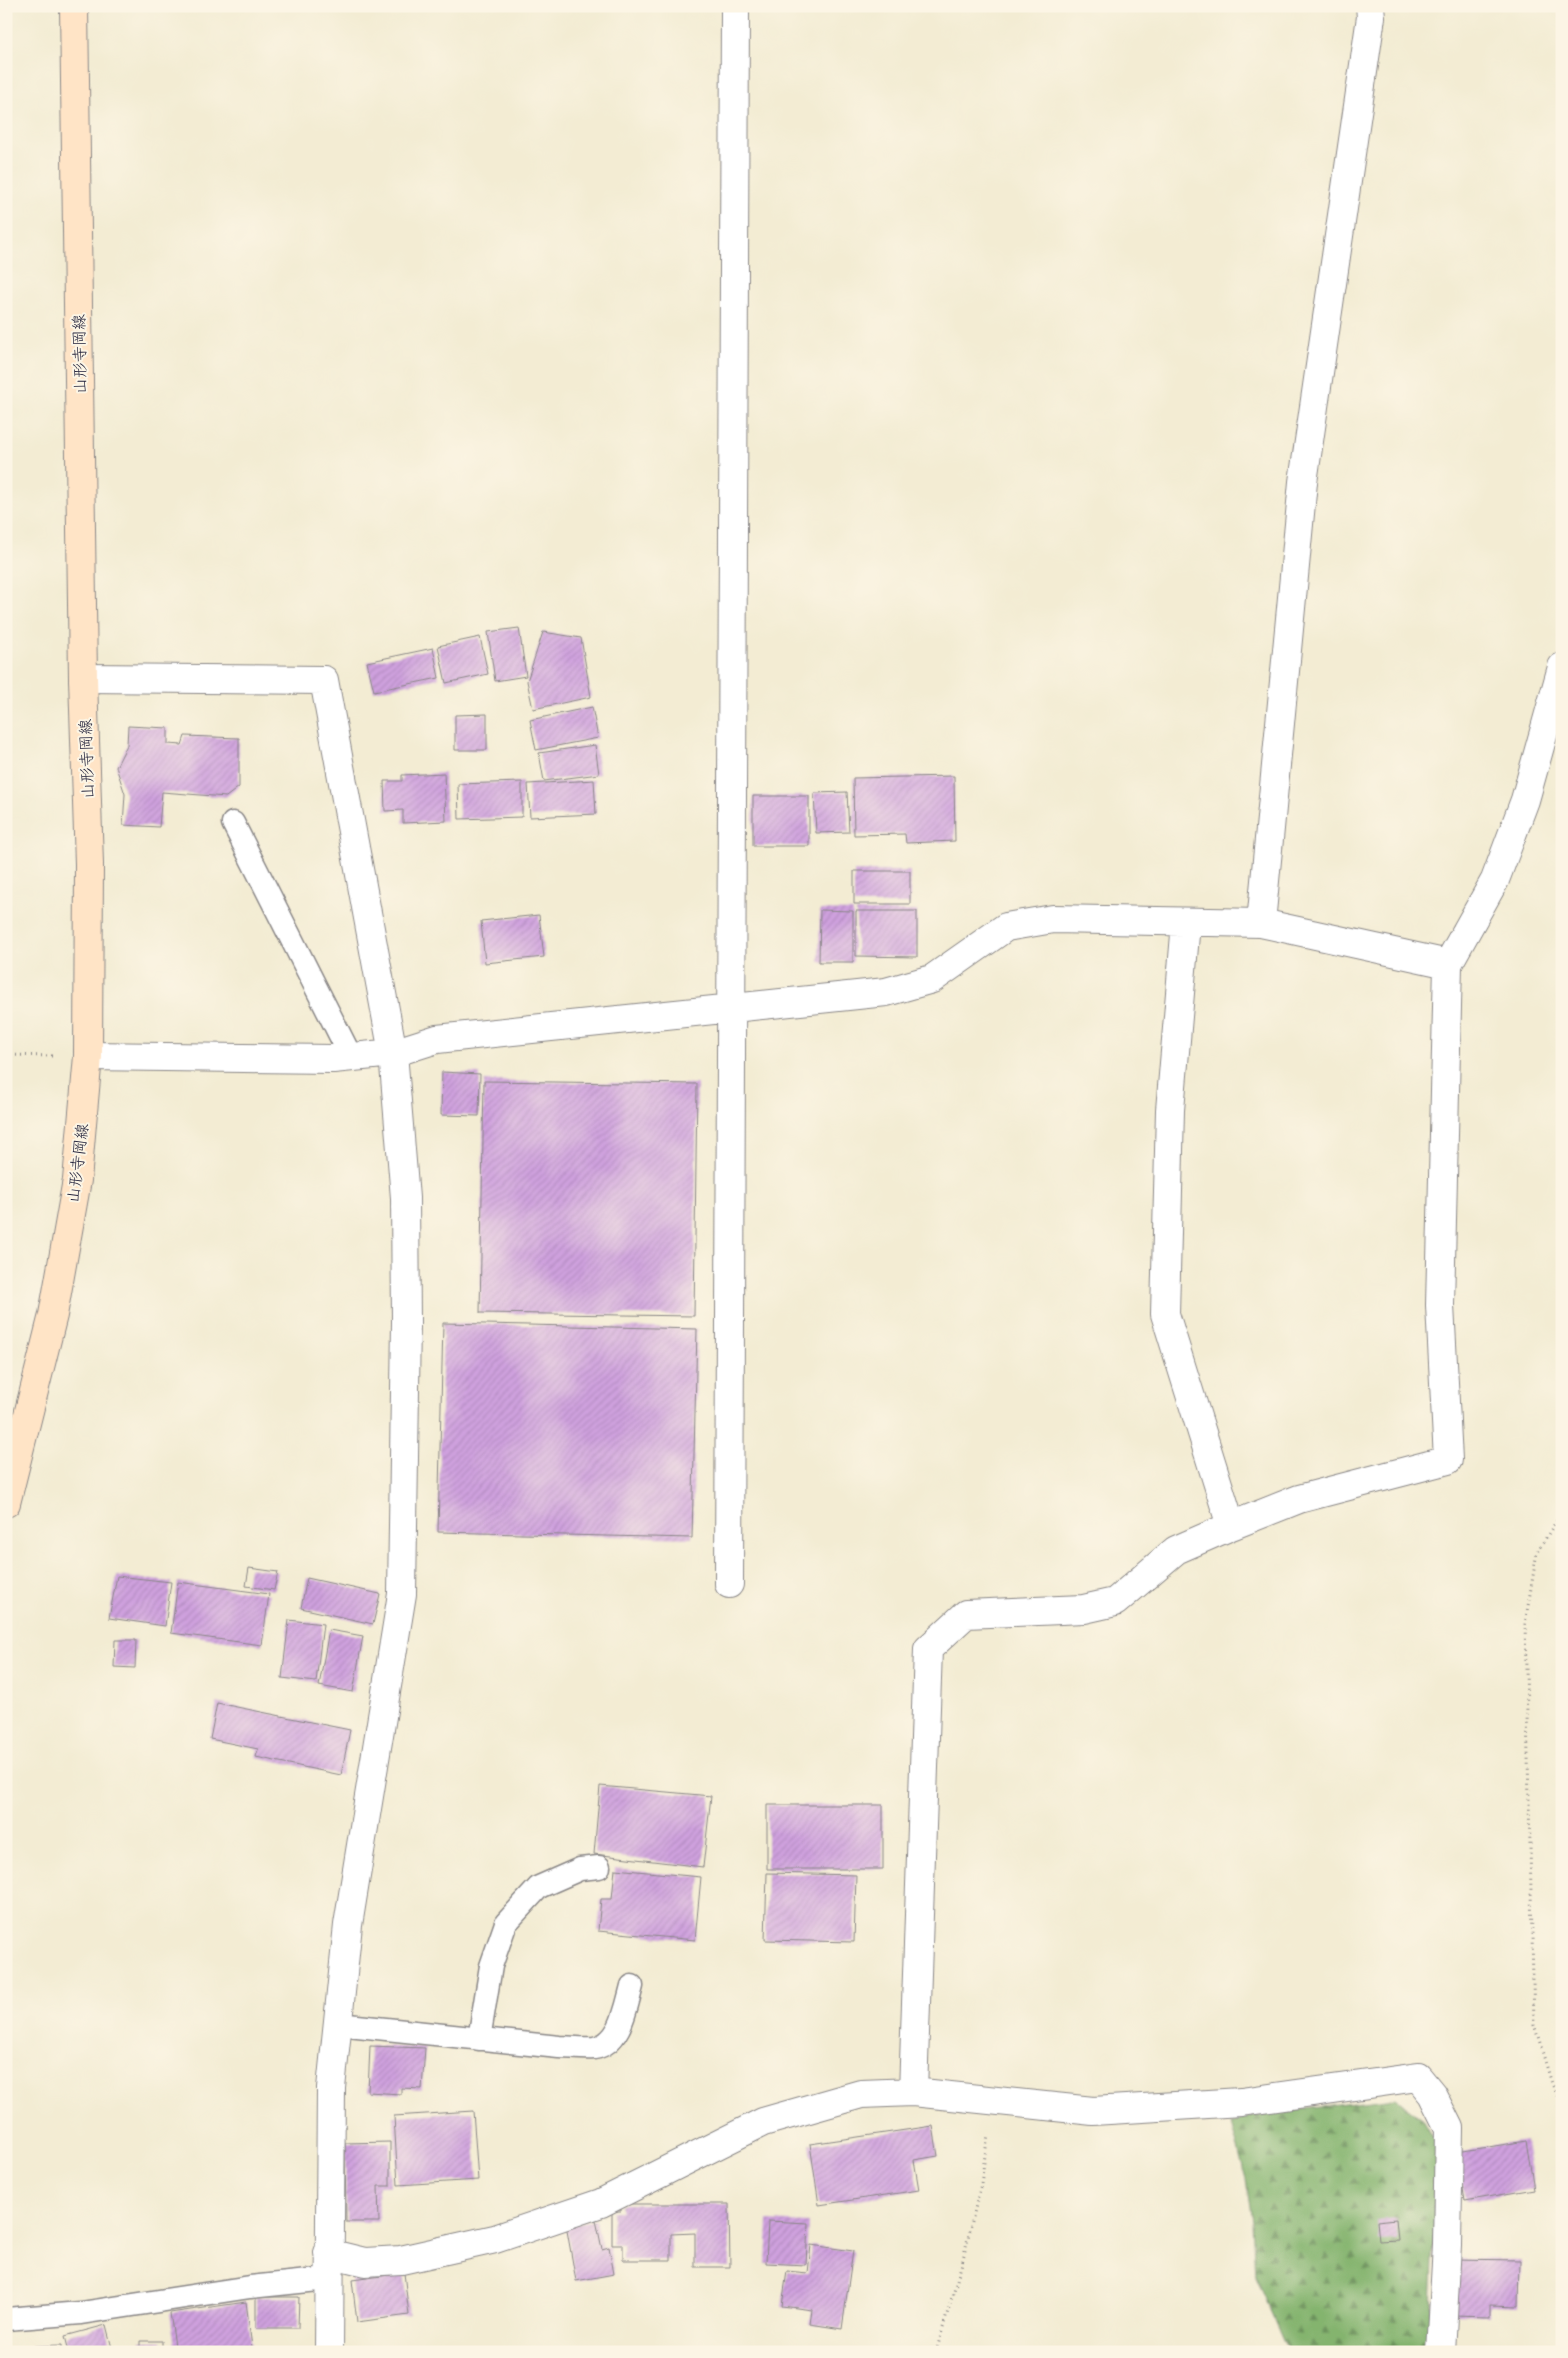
<svg xmlns="http://www.w3.org/2000/svg" width="1568" height="2358" font-family="'Architects Daughter','Klee One',sans-serif">
	<style>
		.forest { fill: url(#forest-firs); stroke: #536b54 }
		.building { fill: url(#building-hatch) }
		.lines { fill: none; stroke-linecap: round; stroke-linejoin: round }
		.lane-casing { stroke: #8a8787; stroke-width: 25 }
		.street-casing { stroke: #8a8787; stroke-width: 30 }
		.secondary-casing { stroke: #8a8787; stroke-width: 30 }
		.path { stroke: #8a8787; stroke-width: 3; stroke-dasharray: 1 4; stroke-linecap: butt }
		.lane { stroke: #fff; stroke-width: 22 }
		.street { stroke: #fff; stroke-width: 28 }
		.secondary { stroke: #ffe4c6; stroke-width: 28 }
		.labels { text-anchor: middle; stroke-width: 4; stroke-linejoin: round; paint-order: stroke }
		.street-label { font-size: 16px; fill: #22223b; stroke: #fcf5e5 }
	</style>
	<defs>
		<pattern id="forest-firs" width="22" height="20" patternUnits="userSpaceOnUse" patternTransform="scale(1.25)"><rect width="22" height="20" fill="#84b46e"/><path d="M5 1l3.5 6h-7zM16 11l3.5 6h-7z" fill="#6c925c"/></pattern>
		<pattern id="building-hatch" width="6" height="6" patternUnits="userSpaceOnUse" patternTransform="scale(1.25)"><rect width="6" height="6" fill="#cfa1de"/><path d="M-1 1l2-2M0 6l6-6M5 7l2-2" fill="none" stroke="#b18abf"/></pattern>
	</defs>
	<rect width="100%" height="100%" fill="#fcf5e5"/>
	<filter id="ink" filterUnits="userSpaceOnUse"><feTurbulence type="fractalNoise" baseFrequency=".02" numOctaves="2"/><feDisplacementMap in="SourceGraphic" scale="10" xChannelSelector="R" yChannelSelector="G"/><feConvolveMatrix kernelMatrix="1 2 1 2 8 2 1 2 1" color-interpolation-filters="sRGB"/></filter>
	<filter id="wash" filterUnits="userSpaceOnUse"><feTurbulence type="fractalNoise" baseFrequency=".0096" numOctaves="4" result="noise"/><feDisplacementMap in="SourceGraphic" scale="20" xChannelSelector="R" yChannelSelector="G"/><feGaussianBlur stdDeviation="1.12" result="paint"/><feColorMatrix in="noise" values="0 0 0 0 0 0 0 0 0 0 0 0 0 0 0 0 0 1.4 0 .05"/><feComposite in="paint" operator="in"/></filter>
	<g filter="url(#wash)">
		<rect width="100%" height="100%" fill="#f3ecd3"/>
		<path class="forest" d="M1395,2098L1421,2118L1438,2148L1429,2352H1288L1255,2277L1252,2221L1246,2179L1231,2124L1249,2116Z"/>
		<g id="blocks">
			<path class="building" d="M519,628L526,676L495,681L488,632Z
				M543,632L581,638L591,697L533,709L527,681Z
				M480,637L488,674L446,683L438,646Z
				M433,648L439,678L374,691L367,662Z
				M592,707L598,738L536,750L530,720Z
				M487,714V750H455V715Z
				M128,726L168,728V744L182,745L185,736L239,738V787L226,797L162,792L159,827L123,825L125,794L116,767L127,745Z
				M595,745L599,774L544,781L539,753Z
				M444,773L446,821L403,823V810L385,811L384,781H402V775Z
				M954,776L955,841L906,843L905,834L854,835L853,778Z
				M594,780L596,814L530,817L528,784Z
				M522,782V817L459,819L458,784Z
				M847,792L849,832L816,833L814,793Z
				M753,796H809V846H753Z
				M854,871H910V904H854Z
				M820,910L853,911V962H819Z
				M856,911H917V957L856,956Z
				M539,915L544,957L485,963L481,921Z
				M442,1072L480,1074L479,1116L441,1115Z
				M484,1081L697,1084L694,1316L480,1313Z
				M443,1323L697,1329L692,1538L438,1532Z
				M249,1568L278,1572L274,1590L246,1586Z
				M117,1576L171,1582L165,1626L109,1618Z
				M307,1578L380,1594L373,1624L301,1608Z
				M178,1582L269,1594L262,1645L171,1633Z
				M289,1620L323,1624L316,1682L282,1678Z
				M329,1630L363,1636L353,1692L319,1686Z
				M115,1640H136L135,1668L114,1667Z
				M217,1703L350,1730L341,1775L256,1757L258,1749L210,1739Z
				M600,1786L711,1796L703,1867L594,1854Z
				M767,1805H883V1869H767Z
				M615,1869L701,1877L695,1940L598,1931L601,1899H612Z
				M767,1873L856,1875L854,1942L765,1940Z
				M370,2046L425,2048L422,2089L401,2088V2094L368,2092Z
				M473,2111L478,2180L398,2185L394,2116Z
				M933,2126L938,2156L914,2160L919,2190L819,2205L810,2144Z
				M1526,2141L1534,2189L1465,2201L1457,2152Z
				M390,2142V2186H378L379,2222H346L345,2143Z
				M621,2204H729L730,2267H695V2233L671,2234V2260H623V2245H612V2211H621Z
				M1396,2219L1398,2240L1379,2241L1377,2221Z
				M596,2220L602,2249L609,2247L614,2274L576,2281L566,2225Z
				M768,2221L808,2223L806,2265L766,2263Z
				M811,2245L853,2251L842,2329L810,2324L812,2310L782,2306L787,2271L808,2273Z
				M1454,2259L1520,2260L1519,2306L1489,2305V2316L1452,2315Z
				M404,2273L409,2315L357,2322L352,2280Z
				M256,2297H299L298,2328H256Z
				M246,2302L252,2347L220,2352H176L170,2313Z
				M106,2325L113,2352H69L65,2336Z
				M140,2341H162V2352H140Z
				M62,2345V2352H34V2346Z"/>
		</g>
	</g>
	<g filter="url(#ink)">
		<use href="#blocks" fill-opacity="0" stroke="#8a8787" stroke-width="1"/>
		<g class="lines">
			<defs>
				<path id="lane" d="M233,823L351,1057
					M338,2024L559,2047C570,2047 582,2049 594,2048C621,2044 626,2007 632,1986
					M479,2039L491,1966L506,1923L539,1887L580,1869L599,1867
					M6,2319L81,2313L250,2287L328,2279"/>
				<path id="street" d="M83,678L324,680L393,1053L405,1198L406,1322L402,1594L348,1925L331,2088L329,2352
					M1186,923L1170,1110L1165,1314L1231,1526
					M1261,923L1303,482L1371,17L1370,6
					M88,1056L333,1059L393,1053L437,1039L886,992L932,979L1006,927L1053,919L1261,923L1448,964
					M729,1584L735,6
					M913,2092L928,1649L966,1614L1084,1609L1115,1602L1176,1550L1231,1526L1299,1499L1448,1460L1440,1305L1448,964L1495,880L1525,800L1562,667
					M328,2253L365,2262L401,2260L495,2239L601,2203L763,2122L861,2094L913,2092L1093,2111L1241,2102L1418,2077L1432,2094L1449,2128L1447,2245L1441,2352"/>
				<path id="secondary" d="M6,1503L53,1315L77,1180L88,1056L89,864L83,678L74,6"/>
			</defs>
			<use href="#lane" class="lane-casing"/>
			<use href="#street" class="street-casing"/>
			<use href="#secondary" class="secondary-casing"/>
			<path class="path" d="M6,1055L52,1056
				M1562,1512L1537,1552L1525,1624L1534,2024L1552,2084L1562,2104
				M936,2352L962,2263L981,2184L988,2134"/>
			<use href="#lane" class="lane"/>
			<use href="#street" class="street"/>
			<use href="#secondary" class="secondary"/>
		</g>
	</g>
	<g class="labels">
		<g class="street-label">
			<text transform="translate(79 354) rotate(-91)" y="6">山形寺岡線</text>
			<text transform="translate(86 759) rotate(-92)" y="6">山形寺岡線</text>
			<text transform="translate(77 1163) rotate(-83)" y="6">山形寺岡線</text>
		</g>
	</g>
	<rect width="1568" height="2358" fill="none" stroke="#fcf5e5" stroke-width="25"/>
</svg>
